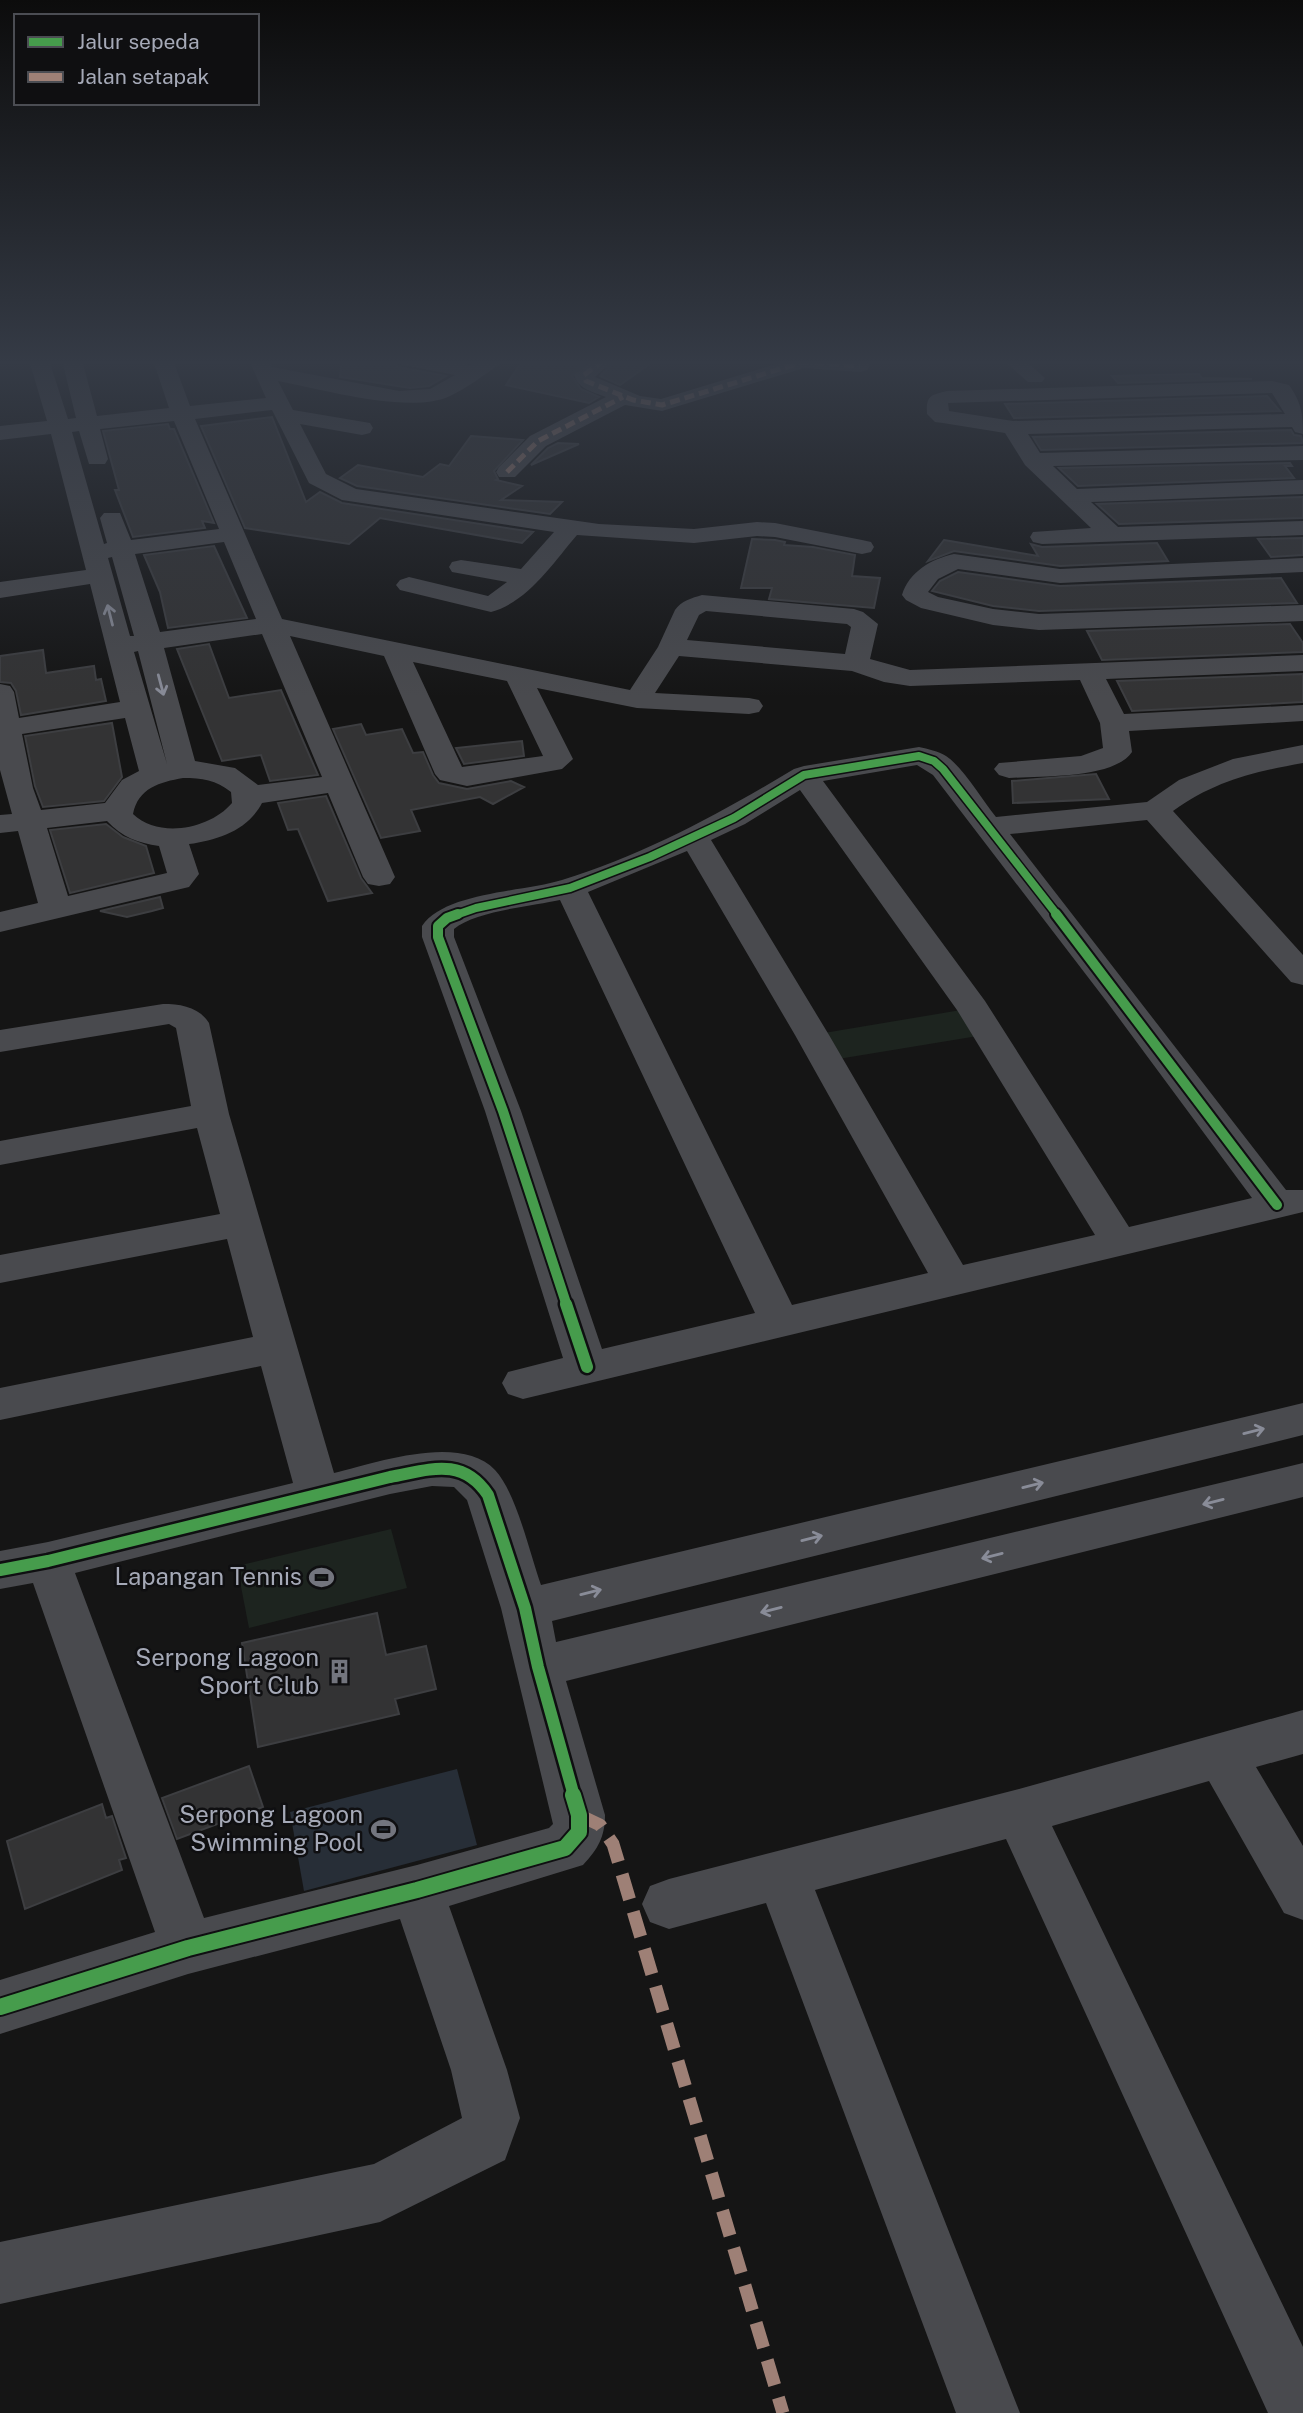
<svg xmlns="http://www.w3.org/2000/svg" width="1303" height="2413" font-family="'Public Sans',sans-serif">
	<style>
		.green { fill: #1d241f }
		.water { fill: #272e37 }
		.building { fill: #333334; stroke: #3d3e41; stroke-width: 2 }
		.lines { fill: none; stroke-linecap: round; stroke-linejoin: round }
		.minor { fill: #494a4e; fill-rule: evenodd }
		.quiet-far1 { stroke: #9e8076; stroke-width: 5; stroke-dasharray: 10 5; stroke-linecap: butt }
		.quiet { stroke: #9e8076; stroke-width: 13; stroke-dasharray: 26 13; stroke-linecap: butt }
		.cycleway-far3-casing { stroke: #0f0f11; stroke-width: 11 }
		.cycleway-far2-casing { stroke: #0f0f11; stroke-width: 14 }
		.cycleway-far1-casing { stroke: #0f0f11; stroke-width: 17 }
		.cycleway-casing { stroke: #0f0f11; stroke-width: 20 }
		.cycleway-far3 { stroke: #469c4c; stroke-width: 8 }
		.cycleway-far2 { stroke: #469c4c; stroke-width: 10 }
		.cycleway-far1 { stroke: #469c4c; stroke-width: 12 }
		.cycleway { stroke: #469c4c; stroke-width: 16 }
		.oneway { stroke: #898c98 }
		.labels { text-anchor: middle; stroke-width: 5; stroke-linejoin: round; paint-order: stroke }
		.near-poi-label { font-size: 24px; fill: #a5a9b7; stroke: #0f0f11; text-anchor: end }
	</style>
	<rect width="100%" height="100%" fill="#151515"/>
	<path class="green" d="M973,1008L990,1034L826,1061L812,1035Z
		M391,1529L407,1588L249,1628L237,1566Z"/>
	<path class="water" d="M457,1769L477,1845L304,1891L290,1812Z"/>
	<path class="building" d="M342,360H393L398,367L446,376L429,386L410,388L340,377Z
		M523,360H588L572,376L581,389L599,397L589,403L506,385Z
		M616,360H655L620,385L600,376Z
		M1199,374L1202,378L1252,379L1118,383L1112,376Z
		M1267,396L1280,411L1014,418L1005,404Z
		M272,417L306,502L320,492L342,503L533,532L522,543L380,518L349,544L245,528L201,426Z
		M168,424L170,429H174L214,523L202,521L205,528L133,537L115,490H119L103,431Z
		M1291,430L1294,435L1301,436L1303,443L1041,450L1033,437Z
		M471,436L523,440L494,471L498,479L496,480L522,486L501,500L562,502L550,514L357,486L340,478L358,465L423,477L440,464L449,466Z
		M558,443L579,444L531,465L548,448Z
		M1290,463L1292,466H1285L1294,478L1078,486L1059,468Z
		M1303,497V518L1119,524L1097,504Z
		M1303,538V555L1271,557L1258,539Z
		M752,539L775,540L785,542L784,545L813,547L855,555L852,576L880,578L874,608L769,599L772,588H741Z
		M944,540L1038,556L1031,544L1042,547L1157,543L1168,561L1060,566L954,551L928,561Z
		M214,546L247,618L168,628L160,592L144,555Z
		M958,572L1060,586L1281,578L1297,603L1039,611L993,606L932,591L940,581Z
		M1290,624L1303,643V652L1102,660L1087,631Z
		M209,644L229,698L281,690L318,775L270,781L261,755L222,761L177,649Z
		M43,650L46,673L94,666L96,680L101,679L106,701L21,715L16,691L11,683L0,682V656Z
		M1303,674V702L1132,711L1117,681Z
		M112,723L122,777L104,801L43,807L35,786L25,736Z
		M361,724L366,735L402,729L413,753L423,752L433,775L439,783L467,789L511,781L524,787L493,804L480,797L411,810L420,831L381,838L333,729Z
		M522,741L524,756L464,764L456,748Z
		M1096,774L1109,799L1013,803L1012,781Z
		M326,796L361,878L372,893L328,901L298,829L288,830L278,803Z
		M106,824L123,837L146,846L154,873L70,893L50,830Z
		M160,897L163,908L152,911L127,917L100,911Z
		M377,1613L386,1655L426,1646L436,1689L395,1699L399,1714L258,1747L242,1643Z
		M249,1766L263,1807L177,1839L162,1798Z
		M102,1804L106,1818L112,1816L126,1858L119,1860L122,1870L25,1909L7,1841Z"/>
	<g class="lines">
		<path class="minor" d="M29,360H49L68,419L76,418L62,360H82L97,416L169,408L153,360H173L190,406L266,398L249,360H269L272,367L399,391L430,389L455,375L399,364L396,360H437L470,365L480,360H503L500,364C484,375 467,388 450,396C410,415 322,389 278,381L293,410L370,423L373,428L370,433L362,435L300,424L326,474L356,489L599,524L694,529L757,522L775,523L862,540L871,542L874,547L871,552L862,554L775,537L757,536L694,543L577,535C553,563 528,602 491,612L400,590L396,585L400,580L409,577L488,596L507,582L452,572L449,567L452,562L461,560L521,569L554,532L342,500L309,483L272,410L195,419L282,619L630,690L658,647L675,610C681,601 692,598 702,595L854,609L863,612L878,624L870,659L910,670L1303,655V671L1106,679L1124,714L1303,705V721L1129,731L1132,752C1114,779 1040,776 1009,778L999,775L994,769L999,763L1081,756L1103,748L1100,723L1080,680L910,686L884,682L852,671L679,656L655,693L749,698L759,700L763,706L759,712L749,714L637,708L537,688L573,759L562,769L467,786L440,780L435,774L384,656L290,636L395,877L390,884L379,886L368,884L363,877L328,793L262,803C248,830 218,840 189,844L199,874L189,887L0,932V912L38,903L18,831L0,833V815L12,814L0,770V684L10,686L14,692L19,718L120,702L90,584L0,598V582L86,570L51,434L0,440V426L47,421ZM174,421L219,529L131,540L120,513H104L100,518L107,543L104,544L72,432L79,431L89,464H105L108,459L100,429ZM224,542L256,619L160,632L135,554ZM112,557L134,636H130L108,558ZM706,611L847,624L851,627L845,654L687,640L699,615ZM262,634L322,777L258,785L235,768L195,761L164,648ZM138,651L167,764L134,652ZM413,662L507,681L543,756L462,767ZM125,718L139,771L122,780L105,803L41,810L33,788L22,734ZM183,778C202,778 216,780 231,792L232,803C210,829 159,839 133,814C138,788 160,782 183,778ZM107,821C122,837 138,843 159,846L167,873L68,896L47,828Z
			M592,360H614L595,377L640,396L661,399L790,360H860L867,362L870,366L867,370L860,372L804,368L662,411L625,405L546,446L515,477H499L496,472L499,467L530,436L606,397C593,392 578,389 574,375Z
			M1003,360H1025L1045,378L1042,382H1028Z
			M1272,381L1289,385C1301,402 1303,413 1303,434L1295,432L1292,427L1028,434L1040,453L1303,446V460L1053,466L1077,489L1303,480V494L1091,502L1118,527L1303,521V535L1042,544L1033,542L1030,537L1033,532L1091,528L1025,465L1005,433L943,423L935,422L927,414C926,396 930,395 947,391ZM1272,393L1285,414L1013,421L949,411L948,403Z
			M954,554L1060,569L1303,558V572L1060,583L958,569L938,579L928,592L938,597L993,609L1039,614L1303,605V621L1039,630L993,625L921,608L906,600L902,595C909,572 931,559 954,554Z
			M1303,745V763C1253,772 1215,781 1173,811L1303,955V985L1291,982L1147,820L1010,834L1286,1190H1303V1212L523,1399L508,1394L502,1383L508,1372L563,1358L485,1111L422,937V926C445,892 523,892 562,880C644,855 721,813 794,769L804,766L919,747C928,749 938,751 946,756C964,768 982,800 996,817L1147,802L1179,780L1233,759ZM917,765L933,775L1107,1002L1252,1198L1129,1227L985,1001L823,781ZM800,790L957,1010L1095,1235L963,1265L829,1035L711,840L745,824ZM687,851L795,1035L928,1273L792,1305L588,892ZM560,900L755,1313L602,1349L521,1111L454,937V929C475,911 533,906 560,900Z
			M163,1004C181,1004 199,1007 209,1023L229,1114L334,1473C376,1463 460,1433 495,1470C516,1492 530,1554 541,1585L1303,1403V1435L552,1621L556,1642L1303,1463V1497L566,1681L605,1815C605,1837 598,1849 583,1865L449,1906L507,2070L520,2118L505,2160L380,2222L0,2304V2242L374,2164L462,2118L451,2070L400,1919L188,1974L0,2034V1980L155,1932L33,1583L0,1589V1551L48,1542L293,1483L261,1366L0,1420V1388L253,1337L227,1239L0,1283V1255L220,1214L197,1128L0,1165V1141L191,1106L176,1028L169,1024L0,1052V1030ZM432,1486L454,1487L467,1500L501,1608L553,1824L549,1828L417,1865L204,1918L75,1573L390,1494Z
			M1303,1710V1754L1256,1767L1303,1846V1920L1284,1913L1209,1781L1052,1826L1303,2347V2413H1268L1006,1839L815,1890L1020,2413H956L766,1903L669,1929L650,1922L642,1904L650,1886L669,1879L1019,1789Z"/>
		<path class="quiet-far1" d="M604,360L584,375L586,381L633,400L662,405L803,362L860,366
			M507,472L538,441L623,397"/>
		<path class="quiet" d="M579,1815L600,1825L613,1844L783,2413"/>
		<defs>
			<path id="cycleway-far3" d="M453,916L476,908L570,888L650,857L734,818L804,775L919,756L934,761L943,769L1058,916"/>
			<path id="cycleway-far2" d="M458,914L447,918L438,926V937L503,1111L567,1306
				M1056,914L1277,1205"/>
			<path id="cycleway-far1" d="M566,1304L587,1367
				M0,1570L48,1561L390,1477C429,1470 462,1456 488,1495L525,1608L538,1667L574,1796"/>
			<path id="cycleway" d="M0,2007L188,1948L417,1890L565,1848L579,1832V1815L573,1795"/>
		</defs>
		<use href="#cycleway-far3" class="cycleway-far3-casing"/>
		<use href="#cycleway-far2" class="cycleway-far2-casing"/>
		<use href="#cycleway-far1" class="cycleway-far1-casing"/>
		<use href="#cycleway" class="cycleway-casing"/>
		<use href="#cycleway-far3" class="cycleway-far3"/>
		<use href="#cycleway-far2" class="cycleway-far2"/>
		<use href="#cycleway-far1" class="cycleway-far1"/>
		<use href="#cycleway" class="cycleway"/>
	</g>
	<defs><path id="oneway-shaft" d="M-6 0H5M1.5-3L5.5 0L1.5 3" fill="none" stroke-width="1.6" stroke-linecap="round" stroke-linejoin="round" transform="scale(1.75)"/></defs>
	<g class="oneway">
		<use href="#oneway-shaft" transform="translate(110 615) rotate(-104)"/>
		<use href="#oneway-shaft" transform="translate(161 685) rotate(75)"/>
		<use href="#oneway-shaft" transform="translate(1254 1431) rotate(-14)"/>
		<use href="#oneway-shaft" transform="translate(1033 1485) rotate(-14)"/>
		<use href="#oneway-shaft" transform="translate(1213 1502) rotate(166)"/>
		<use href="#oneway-shaft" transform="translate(812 1538) rotate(-14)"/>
		<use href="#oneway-shaft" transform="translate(992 1556) rotate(166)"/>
		<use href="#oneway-shaft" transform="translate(591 1592) rotate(-14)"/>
		<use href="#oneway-shaft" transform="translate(771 1610) rotate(166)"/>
	</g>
	<linearGradient id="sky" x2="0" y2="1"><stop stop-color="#0c0c0c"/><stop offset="0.52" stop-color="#353b46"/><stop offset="1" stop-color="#353b46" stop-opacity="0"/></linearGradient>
	<rect width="1303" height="697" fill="url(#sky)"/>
	<defs>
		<symbol id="stadium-bare" viewBox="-9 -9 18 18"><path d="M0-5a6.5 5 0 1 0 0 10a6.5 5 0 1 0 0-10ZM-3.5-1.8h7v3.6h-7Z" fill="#73757e" stroke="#0f0f11" stroke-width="2.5" paint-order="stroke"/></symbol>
		<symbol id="building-bare" viewBox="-9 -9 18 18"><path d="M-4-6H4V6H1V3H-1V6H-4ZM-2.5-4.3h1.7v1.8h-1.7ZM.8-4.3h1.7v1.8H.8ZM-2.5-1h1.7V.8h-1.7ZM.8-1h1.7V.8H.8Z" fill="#73757e" stroke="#0f0f11" stroke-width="2.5" paint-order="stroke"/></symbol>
	</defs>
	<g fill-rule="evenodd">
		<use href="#stadium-bare" x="304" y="1560" width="35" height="35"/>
		<use href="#building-bare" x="322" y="1654" width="35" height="35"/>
		<use href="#stadium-bare" x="366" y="1812" width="35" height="35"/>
	</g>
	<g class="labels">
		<g class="near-poi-label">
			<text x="302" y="1585">Lapangan Tennis</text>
			<text x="319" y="1666">Serpong Lagoon<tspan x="319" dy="28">Sport Club</tspan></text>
			<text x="363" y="1823">Serpong Lagoon<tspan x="363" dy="28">Swimming Pool</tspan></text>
		</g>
	</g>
	<rect x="14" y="14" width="245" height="91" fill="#0f0f11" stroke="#4b4d53" stroke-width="2"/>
	<rect x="28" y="37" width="35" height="10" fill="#469c4c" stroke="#4b4d53" stroke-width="2"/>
	<text x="77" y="49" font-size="21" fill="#a5a9b7">Jalur sepeda</text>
	<rect x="28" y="72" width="35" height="10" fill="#9e8076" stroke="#4b4d53" stroke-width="2"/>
	<text x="77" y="84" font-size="21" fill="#a5a9b7">Jalan setapak</text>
</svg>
